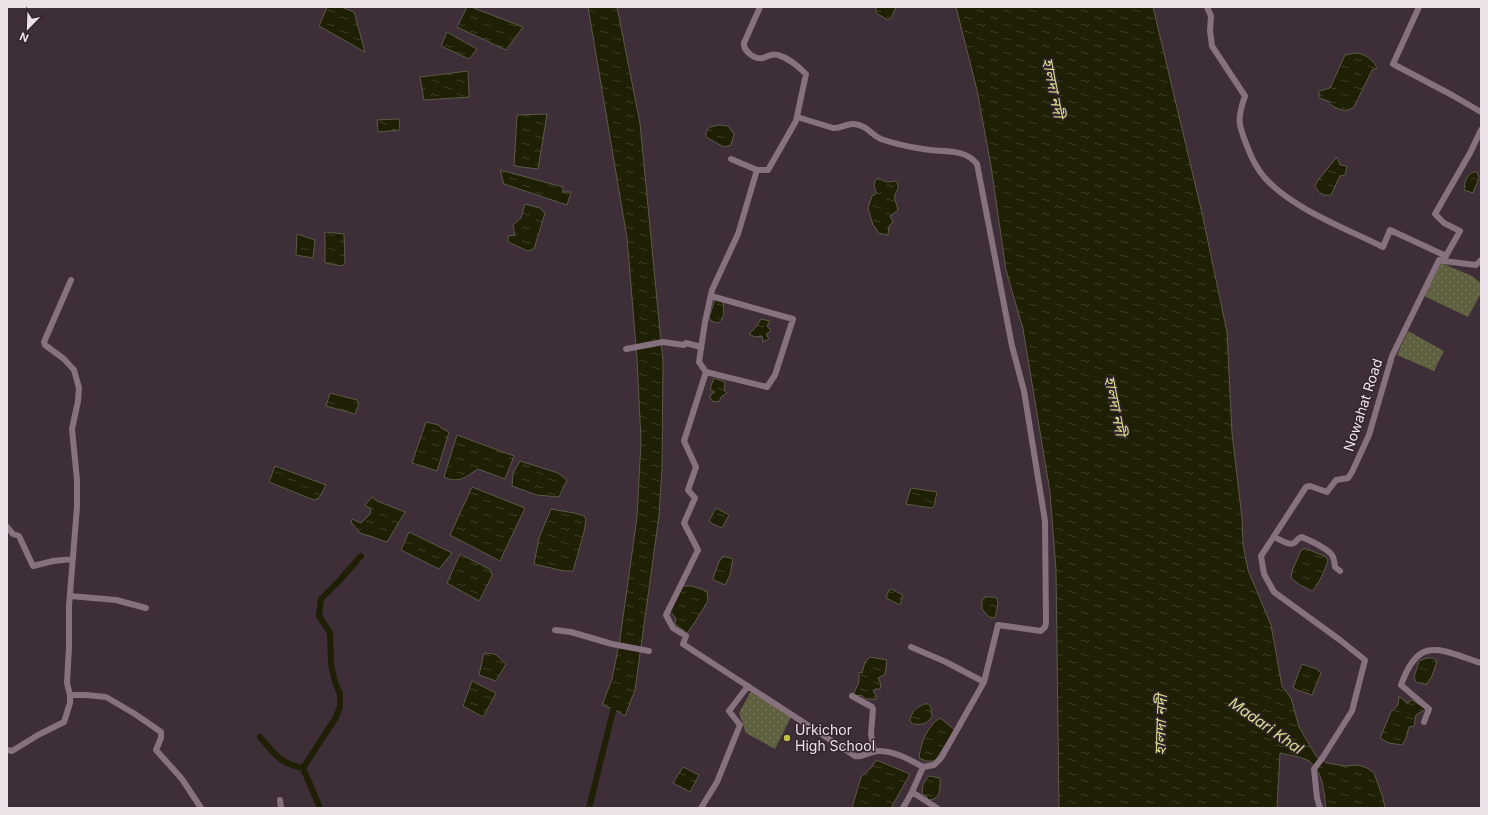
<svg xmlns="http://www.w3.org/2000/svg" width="1488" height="815" font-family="Inter,'Noto Sans Bengali',sans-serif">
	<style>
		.green { fill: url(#green-dots) }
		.water { fill: url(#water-ripples); stroke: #5c5a48 }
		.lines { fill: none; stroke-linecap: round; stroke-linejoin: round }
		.canal { stroke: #1e1f04; stroke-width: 6 }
		.minor { stroke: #86717f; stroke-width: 6 }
		.poi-dot { fill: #bcbf44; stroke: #33242e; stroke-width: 1.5 }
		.labels { text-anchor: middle; stroke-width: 3; stroke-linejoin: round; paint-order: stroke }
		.street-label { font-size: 14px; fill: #ece2e8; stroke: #33242e }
		.poi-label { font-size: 14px; fill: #ece2e8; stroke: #33242e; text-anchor: start }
		.water-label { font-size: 15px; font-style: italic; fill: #dade8e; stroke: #33242e }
	</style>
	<defs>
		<pattern id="green-dots" width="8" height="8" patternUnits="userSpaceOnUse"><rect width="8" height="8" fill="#5e603f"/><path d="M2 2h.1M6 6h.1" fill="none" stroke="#75765b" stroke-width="1.8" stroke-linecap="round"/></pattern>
		<pattern id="water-ripples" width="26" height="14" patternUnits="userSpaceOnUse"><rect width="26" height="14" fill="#1e1f04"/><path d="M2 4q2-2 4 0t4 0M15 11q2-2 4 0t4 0" fill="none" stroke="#3f3f29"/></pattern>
	</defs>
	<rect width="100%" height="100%" fill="#3e2e38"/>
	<path class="green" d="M1441,263L1472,276L1481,283V293L1468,317L1424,296Z
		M1408,331L1444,351L1434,371L1397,355Z
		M751,691L791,717L775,749L746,733L739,713Z"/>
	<path class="water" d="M327,7H341L354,12L365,52L319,26Z
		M467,7H471L523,27L506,50L457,27Z
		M588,7H617L640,123L663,362L662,468L659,516L635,690L625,716L614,709L602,705L612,679L620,639L637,517L641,441L637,358L627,238Z
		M876,7H896L891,18L888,20L876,13Z
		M956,7H1153L1202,213L1227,332L1232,433L1242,518L1243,545L1248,570L1271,625L1282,686L1291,698L1299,727L1316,756L1327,763L1345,766L1358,765L1367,768L1374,773L1383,798L1385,808H1326C1324,792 1323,769 1307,760C1299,756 1288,755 1280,753L1277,808H1059L1056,570L1050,492L1023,329L1006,270L991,166L977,90Z
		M447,32L477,49L469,59L441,46Z
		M1356,53C1365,54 1373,59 1377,68L1372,70L1354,107L1347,111C1340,110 1331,107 1328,101L1319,98V91L1330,88L1345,55Z
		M468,71L469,97L424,100L420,77Z
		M547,114L538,169L514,166L517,115Z
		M399,119L400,130L378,132L377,120Z
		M719,125L728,126L734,134L731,145L724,147L706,137V132L710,127Z
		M1337,157L1340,165L1347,166L1345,175L1340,176L1331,195C1323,196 1319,194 1315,186L1318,180Z
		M500,170L563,187V192H571L567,205L504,184Z
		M1474,172H1477L1479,178L1473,193L1464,190C1465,182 1466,175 1474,172Z
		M877,178L887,182L896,181C902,189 893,192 895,200C896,203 897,206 898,210L890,216L893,222L889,226L888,235L878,233L876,228L873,225L868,208L872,196L877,193C874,188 873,183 877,178Z
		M525,204L540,208L545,213L534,249L528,251L508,242V236L515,235L513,225L521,218Z
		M325,232L344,234L345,263L342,266L325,263Z
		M297,234L315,240L313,258L296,255Z
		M715,300L723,302C724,309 725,319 718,323L711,321L709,317Z
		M761,319L770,321L767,326L771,331L766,334L769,339L763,342L762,336L755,337L749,334L756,327Z
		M714,378L725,382L724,390L727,393L721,397L719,402L712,401L709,396L715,392L710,389Z
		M330,393L357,400L359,403L355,414L326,406Z
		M426,422L439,425L441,428L449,432L437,471L412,463Z
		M457,435L514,456L505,479L478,469C465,477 459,484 444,477Z
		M520,461L558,473L567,480L559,497L537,495L512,486L513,473Z
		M275,466L326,485L319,498L314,500L269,482Z
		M472,487L525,508L500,561L450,535Z
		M911,488L937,492L934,506L932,508L906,504Z
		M372,497L377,501L405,512L387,542L360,533L351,522L352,519L361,523L370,514L371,509L365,505Z
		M716,508L729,515L722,528L713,524L709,521Z
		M551,509L574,513L584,516L586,519L584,532L573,571H564L534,564L539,538Z
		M409,532L452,553L439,569L401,550Z
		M1305,548L1326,557L1328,560C1325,570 1319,584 1312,591L1300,585L1291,578L1292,571L1301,550Z
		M460,554L491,570L492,576L479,601L447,583Z
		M723,556L733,559L730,575L725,585L714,580L713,578L719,562Z
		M682,586H692L707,591L708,601L693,625L687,633L675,624L676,618L670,612Z
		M891,589L903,595L900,605L886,598L889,590Z
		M985,597H993L997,598L998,604L995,618L989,617L982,609V599Z
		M484,653L495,654L506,664L496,681L479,675Z
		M870,657L887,660L885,674L878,678L881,684L880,689H875L873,691L877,697L876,699H866L861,695L855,696L854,693L859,682V672L862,673L865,662Z
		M1427,658H1433L1437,661L1432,676L1426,685L1416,682L1414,677L1419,661Z
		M1302,664L1317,669L1321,673L1312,695L1297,690L1293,687Z
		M472,681L496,693L483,717L463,706Z
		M1399,696L1407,703L1412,700L1426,709L1416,715L1414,726L1409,727L1406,738L1402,745L1389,743L1380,738L1391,712L1398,705Z
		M924,704H929L931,708L932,717C926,724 922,725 913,724L910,721C911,712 916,708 924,704Z
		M940,718L955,730L935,761H926L919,758C920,746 927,725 940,718Z
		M876,760L910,774L891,808H852L861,777L872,767Z
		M683,767L699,775L690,792L673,783Z
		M929,776L940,778C940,789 941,800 927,800V796L923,795C921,788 924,780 929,776Z"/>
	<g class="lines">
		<path class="canal" d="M260,737C275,754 279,763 303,768
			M320,808L303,768L335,719L340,707V694L335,682L331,664L330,633L319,616L321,599L339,581L361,556
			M589,808L615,703"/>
		<path class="minor" d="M760,7L744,43C743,51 755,60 763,58C769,56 772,53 778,55C789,58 798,66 806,74L796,121L768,170H757L738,234L712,290L705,322L699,362L706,372L684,441L696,467L688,490L695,498L684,523L698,550L666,615L673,628L686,636L683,644L855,756C862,758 870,751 879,751C895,751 910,760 923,767L912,792L903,808
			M1207,7L1211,16L1210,31L1212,46L1245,96C1237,119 1238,124 1247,146C1251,157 1257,169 1265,178C1293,209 1345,228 1383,247L1390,230L1446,256
			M1419,7L1393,64L1452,95L1481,112
			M797,117L833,128C841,129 847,123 854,124C868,126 870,134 881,139C892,143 910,147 923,149C942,153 963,147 977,164L1012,346L1024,391L1045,521L1046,623L1045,627L1041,631L998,625L984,682
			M731,159L757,170
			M1443,261L1476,265L1481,260
			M71,280L44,342L45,345L64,359L74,370L79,388L78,401L72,429L77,480V507L69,606V647L67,683L70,695H86L106,697L135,714L161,732V738L156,750L182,779L201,808
			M626,349L663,342L684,345L686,343L701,347
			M706,372L767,387L775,375L793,319L711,296
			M7,527L13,534L19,536L33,566L53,561L73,559
			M1274,537C1279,539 1289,546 1294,543C1297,541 1297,538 1302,537C1310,541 1330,549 1333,557C1334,560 1335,564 1335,567L1340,571
			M70,596L116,600L146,608
			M555,630L571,632L612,644L649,651
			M911,647L946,662L984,682L941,758L934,765L923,767
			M852,696L872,707L873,709L871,734L874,751
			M1424,722L1429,709L1401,685C1419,634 1440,650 1481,663
			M7,750L12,751L38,735L64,722L70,703V695
			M912,792L937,808
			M280,800L281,808
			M701,808L717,782L740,725L729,711L748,686
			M1320,808L1317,798L1314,769L1323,757L1352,711L1365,660L1340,640L1274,592L1264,574L1261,556L1306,487L1310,486L1327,492L1336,480L1348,478L1352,472L1369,435L1392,356L1439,260L1443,261L1460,231L1444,223L1435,214L1470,153L1481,130"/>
	</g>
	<circle class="poi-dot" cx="787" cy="738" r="4"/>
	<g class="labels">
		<g class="street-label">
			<text transform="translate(1363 405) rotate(-72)" y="5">Nowahat Road</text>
		</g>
		<g class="poi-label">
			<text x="795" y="735">Urkichor<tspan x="795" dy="16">High School</tspan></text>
		</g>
		<g class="water-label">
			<text transform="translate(1053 88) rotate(79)" y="5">হালদা নদী</text>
			<text transform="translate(1115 406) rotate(79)" y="5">হালদা নদী</text>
			<text transform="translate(1161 725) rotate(-88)" y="5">হালদা নদী</text>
			<text transform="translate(1266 726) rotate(35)" y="5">Madari Khal</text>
		</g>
	</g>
	<rect width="1488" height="815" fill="none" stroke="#ece2e8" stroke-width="16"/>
	<g transform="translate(28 28) rotate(203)" stroke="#33242e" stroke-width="3" paint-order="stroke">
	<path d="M0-3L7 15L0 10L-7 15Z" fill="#ece2e8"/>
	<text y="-6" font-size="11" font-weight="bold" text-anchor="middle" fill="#ece2e8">N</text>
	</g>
</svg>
